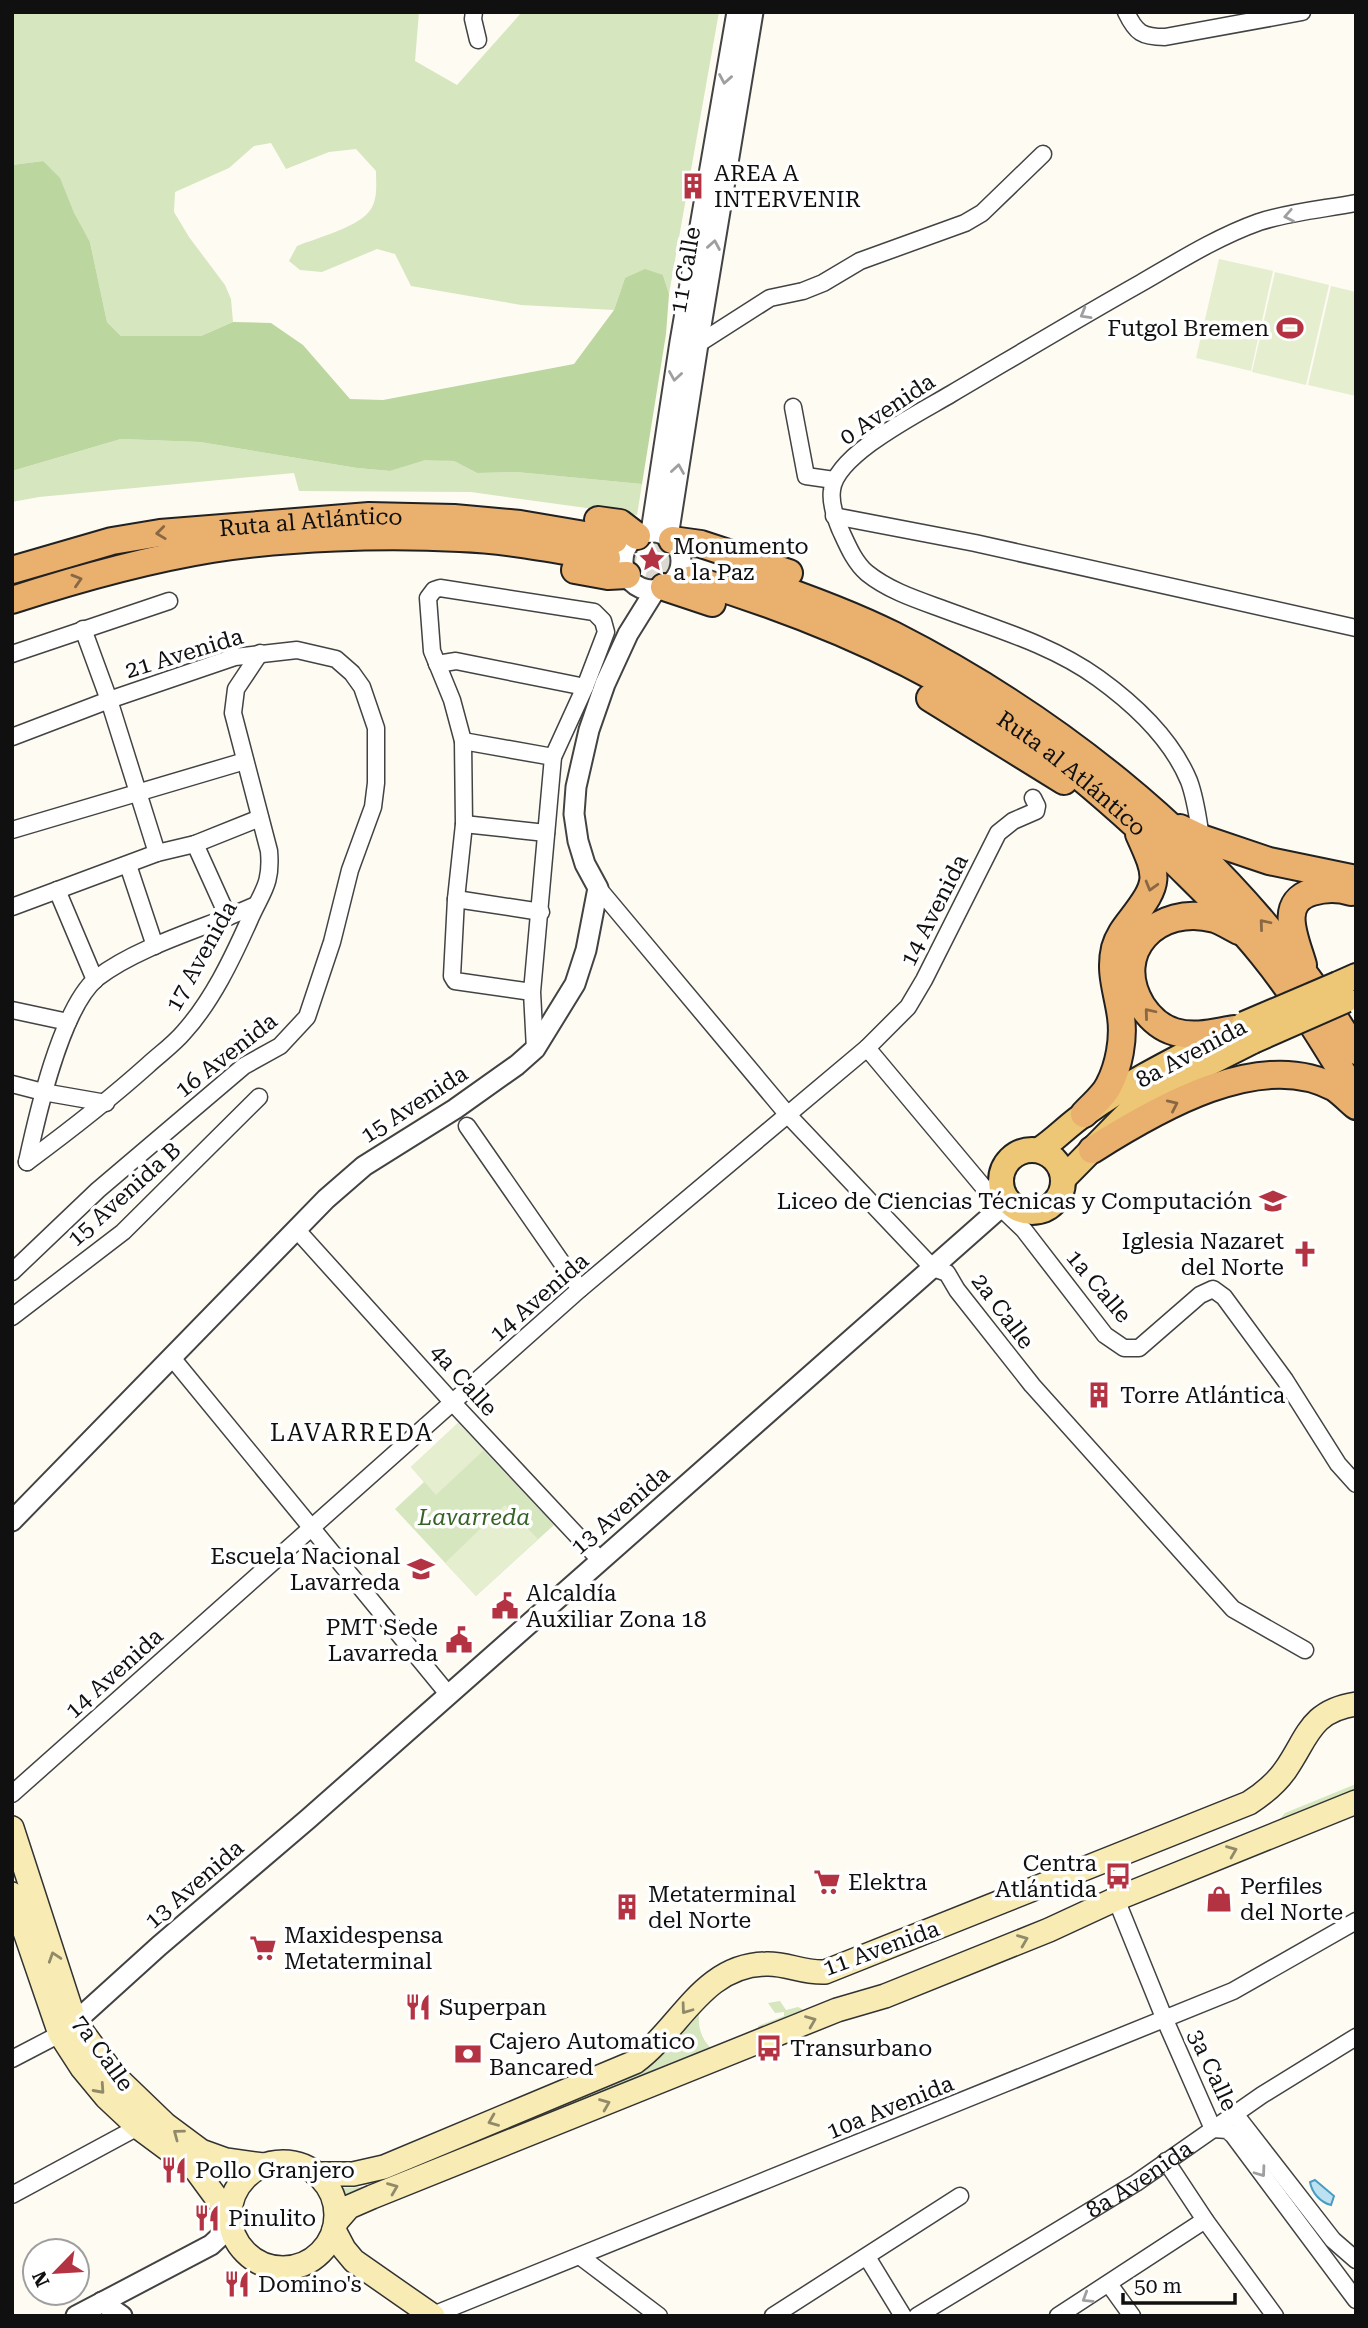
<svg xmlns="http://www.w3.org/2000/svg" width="1368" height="2328" viewBox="0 0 1368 2328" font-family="'Roboto Serif',serif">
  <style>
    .green { fill: #d6e6bf }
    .forest { fill: #bcd69f }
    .pitch { fill: #e6eed0 }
    .water { fill: #bce1f1; stroke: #499bc2; stroke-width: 2 }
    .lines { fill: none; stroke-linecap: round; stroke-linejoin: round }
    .trunk-tunnel { stroke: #dad8d1; stroke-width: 26; stroke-dasharray: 26 13; stroke-linecap: butt }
    .minor-casing { stroke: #434343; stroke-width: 19 }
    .tertiary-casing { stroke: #434343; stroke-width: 23 }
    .secondary-casing { stroke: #323232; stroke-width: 26 }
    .primary-casing { stroke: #212121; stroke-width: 28 }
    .trunk-casing { stroke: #212121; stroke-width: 30 }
    .minor { stroke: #fff; stroke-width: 16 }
    .tertiary { stroke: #fff; stroke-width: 19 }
    .secondary { stroke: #f8ecb4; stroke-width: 23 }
    .primary { stroke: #edc775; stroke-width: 24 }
    .trunk { stroke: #eab06e; stroke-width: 26 }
    .primary-bridge-casing { stroke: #212121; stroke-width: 28; stroke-linecap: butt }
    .primary-bridge { stroke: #edc775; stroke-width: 24 }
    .oneway { stroke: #9f9f9f }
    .oneway2 { stroke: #886844 }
    .oneway3 { stroke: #90896a }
    .labels { text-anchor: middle; stroke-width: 7; stroke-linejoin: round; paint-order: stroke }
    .poi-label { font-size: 23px; fill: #101010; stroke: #fff; text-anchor: start }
    .street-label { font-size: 23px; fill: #101010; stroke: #fff }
    .park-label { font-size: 23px; font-style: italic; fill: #366225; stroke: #fff }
    .neighbourhood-label { font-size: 24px; letter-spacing: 2px; fill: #101010; stroke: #fff }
  </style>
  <rect width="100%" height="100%" fill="#fefbf3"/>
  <!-- green -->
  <g class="green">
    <path d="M 12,12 L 419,12 L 415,61 L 457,85 L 522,12 L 719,12 L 669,294 L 663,275 L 625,278 L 614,310 L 521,305 L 411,286 L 395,254 L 377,249 L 322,272 L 300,270 L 289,261 L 297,246 C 316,238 360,227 371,209 C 378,198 376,182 376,171 L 356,149 L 329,152 L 286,169 L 271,143 L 254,146 L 229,168 L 175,192 L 174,212 L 189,237 L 225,285 L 231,299 L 233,322 L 201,336 L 121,336 L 107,322 L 90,242 L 43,161 L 12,165 Z"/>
    <polygon points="121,439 200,442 357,468 390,471 425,459 454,461 477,473 516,472 642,484 637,515 471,492 299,491 294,473 39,497 12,502 12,471"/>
    <polygon points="458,1423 554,1525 476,1596 395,1509 424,1482 411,1467"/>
    <polygon points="1356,1784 1356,1793 1273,1827 1285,1813"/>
    <polygon points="780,2001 786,2010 798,2007 810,2013 758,2030 758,2026 784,2016 784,2012 775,2013 768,2003"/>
    <path d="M 700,2005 C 697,2023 699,2038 713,2050 L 345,2202 L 339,2188 L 363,2187 L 433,2161 L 559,2104 L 639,2073 L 679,2035 Z"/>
  </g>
  <!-- forest -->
  <polygon class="forest" points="43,161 60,178 74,213 90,242 107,322 121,336 201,336 233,322 271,323 303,345 350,399 383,400 574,364 614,310 625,278 645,269 663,275 669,294 666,334 642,484 516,472 477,473 454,461 425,460 390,471 357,468 200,442 121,439 12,471 12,165"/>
  <!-- pitch -->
  <g class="pitch">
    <polygon points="1219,259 1273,271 1251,371 1196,358"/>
    <polygon points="1275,272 1329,285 1306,385 1252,372"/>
    <polygon points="1331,286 1356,292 1356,396 1308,385"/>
    <polygon points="458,1423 484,1450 436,1495 411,1467"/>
    <polygon points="505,1505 538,1539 476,1596 445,1563"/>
  </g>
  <!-- water -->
  <path class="water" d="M 1315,2180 L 1334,2196 L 1331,2205 C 1320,2202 1312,2193 1310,2182 Z"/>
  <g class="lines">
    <!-- trunk-tunnel -->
    <g class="trunk-tunnel">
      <polyline points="614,540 695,562"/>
      <polyline points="610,558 692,579"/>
    </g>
    <!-- minor casing -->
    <g class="minor-casing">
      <g id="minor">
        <polyline points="474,12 473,19 478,40"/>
        <path d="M 1126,12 C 1136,33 1142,37 1165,37 L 1302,12"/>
        <polyline points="690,343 698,344 770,298 803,291 823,283 860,261 965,223 982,213 1043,154"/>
        <polyline points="793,407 806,476 834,480"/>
        <polyline points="834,516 975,543 1356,628"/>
        <polyline points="83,629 109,700 157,853"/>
        <polyline points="12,654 169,601"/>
        <polyline points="437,664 456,661 585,687"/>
        <polyline points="12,737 109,700 235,657 297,650 336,659 352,673 362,687 376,728 376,783 373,807 350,870 332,942 307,1017 280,1046 244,1066 98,1190 12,1272"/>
        <polyline points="463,741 553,757"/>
        <polyline points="464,824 546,833"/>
        <polyline points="12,830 245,761"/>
        <path d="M 1201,838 C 1198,819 1196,800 1189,781 C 1172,740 1134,704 1098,678 C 1051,644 993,628 940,608 C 915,599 888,590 867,573 C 854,562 847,544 840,529 C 835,517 830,503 832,490 C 836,454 921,412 951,394 C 1014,357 1077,319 1141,283 C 1179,261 1217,237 1259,222 C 1290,212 1324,209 1356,203"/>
        <polyline points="195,844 228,917 256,905"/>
        <polyline points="128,865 155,946"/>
        <polyline points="598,888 788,1115 933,1268 947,1273 957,1290 1032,1385 1233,1609 1305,1650"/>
        <polyline points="57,890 95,980"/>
        <polyline points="456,899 541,912"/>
        <polyline points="12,907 157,853 195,844 260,818"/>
        <polyline points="532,992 455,981 452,976 456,899 464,824 463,741 452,700 432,651 428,598 434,590 440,588 594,612 603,621 606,632 585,687 553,757 532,992 535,1049"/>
        <polyline points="12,1010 68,1022"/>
        <polyline points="867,1048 1001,1208 1024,1230 1105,1335 1124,1348 1139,1348 1200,1295 1213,1289 1224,1297 1285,1380 1338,1464 1356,1484"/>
        <polyline points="12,1084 43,1092 106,1103"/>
        <polyline points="467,1126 580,1289"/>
        <path d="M 27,1162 C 69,1131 109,1100 148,1065 C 160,1054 174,1044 184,1032 C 212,1001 232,959 249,921 C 262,891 272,885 269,851 L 233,713 L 236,689 L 260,653"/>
        <path d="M 27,1162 C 37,1116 61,1008 97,978 C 132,951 187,933 228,917"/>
        <polyline points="296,1229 453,1403 600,1560"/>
        <polyline points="12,1317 123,1232 259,1097"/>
        <polyline points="173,1359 448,1694"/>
        <polyline points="12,1794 580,1289 867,1048 908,1007 924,980 998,833 1013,821 1036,811 1037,806 1033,798"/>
        <polyline points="1116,1899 1165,2020 1213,2129 1227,2130 1233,2135 1356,2300"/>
        <polyline points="12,2059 60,2034"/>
        <polyline points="1235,2114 1333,2240 1356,2260"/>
        <polyline points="1166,2161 1205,2220 1275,2316"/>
        <polyline points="12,2195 138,2127"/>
        <polyline points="581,2257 659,2316"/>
        <polyline points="867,2257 903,2316"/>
        <polyline points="1109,2284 1132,2316"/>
        <polyline points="433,2315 1233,1991 1356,1921"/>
        <polyline points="773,2316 960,2196"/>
        <path id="s1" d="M 917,2316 L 1136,2183 L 1262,2095 L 1356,2037"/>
        <polyline points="1058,2316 1205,2220"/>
      </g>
    </g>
    <!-- tertiary casing -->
    <g class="tertiary-casing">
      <g id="tertiary">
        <polyline points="651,532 680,342 737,12"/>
        <circle cx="652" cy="561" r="29"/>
        <polyline points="668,537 698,344 753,12"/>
        <polyline points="12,1521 326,1199 364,1166 455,1109 517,1065 535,1049 575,984 586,950 598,888 585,864 578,841 574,814 576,787 589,730 605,684 628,634 656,589"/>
        <polyline points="75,2022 159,1946 308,1819 1008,1201"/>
        <polyline points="102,2302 122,2316"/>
        <polyline points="76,2316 211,2245 224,2233 230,2223"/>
      </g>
    </g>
    <!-- secondary casing -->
    <g class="secondary-casing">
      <g id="secondary">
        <polyline points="12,1828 75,2022 114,2075 166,2125 201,2151 226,2160 263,2165"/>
        <polyline points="12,1894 60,2034 82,2068 106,2097 138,2127 196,2170 229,2215"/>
        <circle cx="283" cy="2215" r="53"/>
        <path d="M 316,2174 L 353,2174 L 384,2167 L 635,2062 C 680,2029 702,1965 766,1964 C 786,1963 802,1973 825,1972 L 1249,1803 C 1263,1794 1276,1784 1286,1769 C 1308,1737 1310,1711 1356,1704"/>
        <polyline points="336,2222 349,2207 372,2197 837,2010 885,1996 1049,1930 1116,1899 1356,1802"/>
        <polyline points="334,2230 344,2249 354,2261 433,2316"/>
      </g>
    </g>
    <!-- primary casing -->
    <g class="primary-casing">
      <g id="primary">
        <polyline points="1338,984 1356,976"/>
        <circle cx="1032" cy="1181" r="31"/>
        <path d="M 1039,1150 C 1056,1139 1069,1124 1086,1113 C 1130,1081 1180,1057 1228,1032"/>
        <polyline points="1063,1179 1134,1107 1162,1087 1253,1041"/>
      </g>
    </g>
    <!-- trunk casing -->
    <g class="trunk-casing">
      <g id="trunk">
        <polyline points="598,520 620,523 637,536"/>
        <polyline points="672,540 701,544 789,573"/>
        <path id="s2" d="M 12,570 L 112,541 L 160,533 L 369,516 L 454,518 L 520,524 L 614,540"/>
        <polyline points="575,570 608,576 627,575"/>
        <path id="s3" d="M 692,579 C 812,615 937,668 1039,744 C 1085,779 1129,818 1171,858 C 1202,889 1234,919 1262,954 C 1297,997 1327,1047 1356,1095"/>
        <path d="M 755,580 C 802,596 849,613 893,635 C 1054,717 1197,831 1306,976 C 1324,1000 1339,1026 1356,1051"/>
        <polyline points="664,587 712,603"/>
        <path d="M 12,600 C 77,579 144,560 212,549 C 288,537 383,534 460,538 C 510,540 559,550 607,558"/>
        <polyline points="930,698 1064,781"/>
        <polyline points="1180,828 1201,838 1269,861 1356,879"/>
        <path d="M 1303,965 C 1296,940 1277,903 1312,892 C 1325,888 1339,888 1351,892"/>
        <path d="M 1234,1029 C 1215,1032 1195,1038 1175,1032 C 1161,1028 1150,1018 1142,1006 C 1109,952 1158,903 1215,919 C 1223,922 1231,927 1239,931"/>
        <path d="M 1084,1114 C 1092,1105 1104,1096 1109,1085 C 1119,1066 1124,1039 1121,1017 C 1118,993 1109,973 1115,948 C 1118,937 1124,929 1131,920 C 1160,882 1159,878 1139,834"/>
        <path d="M 1092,1150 C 1155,1110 1261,1047 1335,1088 C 1342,1093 1349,1100 1356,1106"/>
      </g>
    </g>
    <!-- minor -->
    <use href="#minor" class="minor"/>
    <!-- tertiary -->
    <use href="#tertiary" class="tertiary"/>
    <!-- secondary -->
    <use href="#secondary" class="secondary"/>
    <!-- primary -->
    <use href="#primary" class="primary"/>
    <!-- trunk -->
    <use href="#trunk" class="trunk"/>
    <!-- primary-bridge casing -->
    <g class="primary-bridge-casing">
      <g id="primary-bridge">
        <polyline points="1244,1024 1338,984"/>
        <polyline points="1253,1041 1346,1000"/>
      </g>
    </g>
    <!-- primary-bridge -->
    <use href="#primary-bridge" class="primary-bridge"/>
  </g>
  <!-- one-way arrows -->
  <defs><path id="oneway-chevron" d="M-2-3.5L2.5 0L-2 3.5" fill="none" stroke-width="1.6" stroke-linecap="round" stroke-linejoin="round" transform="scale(1.75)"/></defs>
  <g class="oneway">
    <use href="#oneway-chevron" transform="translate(725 79) rotate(100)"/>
    <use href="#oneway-chevron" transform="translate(1289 216) rotate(169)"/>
    <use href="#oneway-chevron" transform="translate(714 245) rotate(-80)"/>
    <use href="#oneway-chevron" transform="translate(1085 314) rotate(150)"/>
    <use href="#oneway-chevron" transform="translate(675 376) rotate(99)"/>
    <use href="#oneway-chevron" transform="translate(678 469) rotate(-81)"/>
    <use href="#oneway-chevron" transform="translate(1261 2172) rotate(54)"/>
    <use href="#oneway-chevron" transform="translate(1087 2298) rotate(148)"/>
  </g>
  <g class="oneway2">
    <use href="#oneway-chevron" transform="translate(161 533) rotate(173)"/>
    <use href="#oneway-chevron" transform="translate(77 580) rotate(-17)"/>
    <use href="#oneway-chevron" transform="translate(1151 886) rotate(106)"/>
    <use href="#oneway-chevron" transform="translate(1264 924) rotate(-130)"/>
    <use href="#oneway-chevron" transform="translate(1149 1013) rotate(-130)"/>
    <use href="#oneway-chevron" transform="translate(1173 1105) rotate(-25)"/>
  </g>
  <g class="oneway3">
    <use href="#oneway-chevron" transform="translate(1232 1851) rotate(-22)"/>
    <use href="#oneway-chevron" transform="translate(1023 1940) rotate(-22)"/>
    <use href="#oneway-chevron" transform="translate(54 1957) rotate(-108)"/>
    <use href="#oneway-chevron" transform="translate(686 2009) rotate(126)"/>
    <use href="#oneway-chevron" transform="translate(811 2021) rotate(-22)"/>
    <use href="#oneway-chevron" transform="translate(100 2089) rotate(48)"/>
    <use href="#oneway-chevron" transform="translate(605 2104) rotate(-22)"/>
    <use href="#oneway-chevron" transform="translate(493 2121) rotate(158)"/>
    <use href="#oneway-chevron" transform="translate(178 2134) rotate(-143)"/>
    <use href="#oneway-chevron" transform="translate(393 2188) rotate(-22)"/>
  </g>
  <!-- icons -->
  <defs>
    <g id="building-bare" transform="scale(2.1)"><path d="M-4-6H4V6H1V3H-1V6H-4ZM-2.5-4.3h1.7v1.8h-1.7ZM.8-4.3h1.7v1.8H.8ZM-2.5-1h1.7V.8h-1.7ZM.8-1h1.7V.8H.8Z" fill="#b43342" stroke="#fff" stroke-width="2.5" paint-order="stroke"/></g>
    <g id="stadium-bare" transform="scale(2.1)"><path d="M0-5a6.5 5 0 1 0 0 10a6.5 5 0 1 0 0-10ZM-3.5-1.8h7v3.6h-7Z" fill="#b43342" stroke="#fff" stroke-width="2.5" paint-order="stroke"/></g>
    <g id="sight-bare" transform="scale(2.1)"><path d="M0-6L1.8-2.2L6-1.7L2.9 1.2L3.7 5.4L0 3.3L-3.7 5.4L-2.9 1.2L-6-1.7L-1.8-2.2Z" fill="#b43342" stroke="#fff" stroke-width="2.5" paint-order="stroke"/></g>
    <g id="school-bare" transform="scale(2.1)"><path d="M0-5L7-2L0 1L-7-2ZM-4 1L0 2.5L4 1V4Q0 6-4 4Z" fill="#b43342" stroke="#fff" stroke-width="2.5" paint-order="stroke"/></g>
    <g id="church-bare" transform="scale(2.1)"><path d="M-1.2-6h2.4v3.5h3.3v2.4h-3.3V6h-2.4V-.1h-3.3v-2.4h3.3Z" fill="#b43342" stroke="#fff" stroke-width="2.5" paint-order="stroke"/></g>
    <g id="civic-bare" transform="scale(2.1)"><path d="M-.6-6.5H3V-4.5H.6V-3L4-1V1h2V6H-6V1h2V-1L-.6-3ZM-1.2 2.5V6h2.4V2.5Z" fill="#b43342" stroke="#fff" stroke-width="2.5" paint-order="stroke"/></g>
    <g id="bus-bare" transform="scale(2.1)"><path d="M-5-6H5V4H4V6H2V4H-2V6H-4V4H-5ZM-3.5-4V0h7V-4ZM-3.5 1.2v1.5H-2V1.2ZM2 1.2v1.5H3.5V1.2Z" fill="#b43342" stroke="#fff" stroke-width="2.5" paint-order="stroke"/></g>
    <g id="supermarket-bare" transform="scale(2.1)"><path d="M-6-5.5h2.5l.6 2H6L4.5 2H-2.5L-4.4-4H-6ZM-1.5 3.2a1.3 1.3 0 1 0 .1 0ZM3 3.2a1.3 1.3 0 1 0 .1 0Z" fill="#b43342" stroke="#fff" stroke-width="2.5" paint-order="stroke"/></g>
    <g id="shop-bare" transform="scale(2.1)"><path d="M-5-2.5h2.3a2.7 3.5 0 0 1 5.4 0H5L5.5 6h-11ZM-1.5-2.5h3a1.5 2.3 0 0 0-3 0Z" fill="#b43342" stroke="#fff" stroke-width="2.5" paint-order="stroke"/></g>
    <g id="restaurant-bare" transform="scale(2.1)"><path d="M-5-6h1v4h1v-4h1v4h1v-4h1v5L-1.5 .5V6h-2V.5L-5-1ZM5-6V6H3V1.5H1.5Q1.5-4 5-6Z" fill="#b43342" stroke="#fff" stroke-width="2.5" paint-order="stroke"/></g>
    <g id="bank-bare" transform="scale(2.1)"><path d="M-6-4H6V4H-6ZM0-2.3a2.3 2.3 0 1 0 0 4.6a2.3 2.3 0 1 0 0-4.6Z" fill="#b43342" stroke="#fff" stroke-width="2.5" paint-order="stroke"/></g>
  </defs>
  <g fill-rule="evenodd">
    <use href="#building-bare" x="693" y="186"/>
    <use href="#stadium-bare" x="1290" y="328"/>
    <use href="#sight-bare" x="652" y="559"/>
    <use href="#school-bare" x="1273" y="1201"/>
    <use href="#church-bare" x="1305" y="1254"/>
    <use href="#building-bare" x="1099" y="1395"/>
    <use href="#school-bare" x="421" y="1569"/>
    <use href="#civic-bare" x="505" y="1606"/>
    <use href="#civic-bare" x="459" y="1640"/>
    <use href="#bus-bare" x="1118" y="1876"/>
    <use href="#supermarket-bare" x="827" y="1882"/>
    <use href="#shop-bare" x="1219" y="1899"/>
    <use href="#building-bare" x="627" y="1907"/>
    <use href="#supermarket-bare" x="263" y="1948"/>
    <use href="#restaurant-bare" x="418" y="2007"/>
    <use href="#bus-bare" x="769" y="2048"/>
    <use href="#bank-bare" x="468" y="2054"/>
    <use href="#restaurant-bare" x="174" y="2170"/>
    <use href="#restaurant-bare" x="207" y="2218"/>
    <use href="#restaurant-bare" x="237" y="2284"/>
  </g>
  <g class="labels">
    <!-- poi labels -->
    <g class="poi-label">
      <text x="714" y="181">AREA A<tspan x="714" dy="26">INTERVENIR</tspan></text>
      <text x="1269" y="336" text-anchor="end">Futgol Bremen</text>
      <text x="673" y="554">Monumento<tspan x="673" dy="26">a la Paz</tspan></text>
      <text x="1252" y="1209" text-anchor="end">Liceo de Ciencias Técnicas y Computación</text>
      <text x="1284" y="1249" text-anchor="end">Iglesia Nazaret<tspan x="1284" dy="26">del Norte</tspan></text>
      <text x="1120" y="1403">Torre Atlántica</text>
      <text x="400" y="1564" text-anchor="end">Escuela Nacional<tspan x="400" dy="26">Lavarreda</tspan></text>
      <text x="526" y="1601">Alcaldía<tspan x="526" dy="26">Auxiliar Zona 18</tspan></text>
      <text x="438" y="1635" text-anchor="end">PMT Sede<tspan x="438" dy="26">Lavarreda</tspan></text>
      <text x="1097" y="1871" text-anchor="end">Centra<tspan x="1097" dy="26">Atlántida</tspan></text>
      <text x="848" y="1890">Elektra</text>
      <text x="1240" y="1894">Perfiles<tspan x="1240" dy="26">del Norte</tspan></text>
      <text x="648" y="1902">Metaterminal<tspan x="648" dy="26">del Norte</tspan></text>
      <text x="284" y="1943">Maxidespensa<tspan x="284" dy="26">Metaterminal</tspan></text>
      <text x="439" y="2015">Superpan</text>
      <text x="489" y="2049">Cajero Automatico<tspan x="489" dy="26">Bancared</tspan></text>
      <text x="790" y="2056">Transurbano</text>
      <text x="195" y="2178">Pollo Granjero</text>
      <text x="228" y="2226">Pinulito</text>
      <text x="258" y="2292">Domino's</text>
    </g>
    <!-- street labels -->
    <g class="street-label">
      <text transform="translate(685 270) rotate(-80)" y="8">11 Calle</text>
      <text transform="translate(887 409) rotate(-34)" y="8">0 Avenida</text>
      <text dy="8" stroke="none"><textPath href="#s2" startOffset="304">Ruta al Atlántico</textPath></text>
      <text transform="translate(184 653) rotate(-17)" y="8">21 Avenida</text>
      <text dy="8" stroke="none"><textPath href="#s3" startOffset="430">Ruta al Atlántico</textPath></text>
      <text transform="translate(934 910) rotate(-63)" y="8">14 Avenida</text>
      <text transform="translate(201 956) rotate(-61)" y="8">17 Avenida</text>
      <text transform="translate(1191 1053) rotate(-28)" y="8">8a Avenida</text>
      <text transform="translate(226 1055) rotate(-38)" y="8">16 Avenida</text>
      <text transform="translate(414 1104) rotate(-33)" y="8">15 Avenida</text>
      <text transform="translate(124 1194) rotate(-42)" y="8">15 Avenida B</text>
      <text transform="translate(1099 1286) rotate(50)" y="8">1a Calle</text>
      <text transform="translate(539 1297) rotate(-41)" y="8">14 Avenida</text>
      <text transform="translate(1003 1311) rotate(53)" y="8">2a Calle</text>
      <text transform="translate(464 1380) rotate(48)" y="8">4a Calle</text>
      <text transform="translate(620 1510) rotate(-41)" y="8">13 Avenida</text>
      <text transform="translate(114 1673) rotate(-42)" y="8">14 Avenida</text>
      <text transform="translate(194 1884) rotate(-41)" y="8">13 Avenida</text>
      <text transform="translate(881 1948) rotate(-20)" y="8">11 Avenida</text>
      <text transform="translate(103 2053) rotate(54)" y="8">7a Calle</text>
      <text transform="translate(1213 2070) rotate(65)" y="8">3a Calle</text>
      <text transform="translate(890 2107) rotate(-22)" y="8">10a Avenida</text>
      <text dy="8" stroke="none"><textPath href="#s1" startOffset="261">8a Avenida</textPath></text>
    </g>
    <!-- park labels -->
    <g class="park-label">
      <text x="474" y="1525">Lavarreda</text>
    </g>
    <!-- neighbourhood labels -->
    <g class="neighbourhood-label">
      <text x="352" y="1441">LAVARREDA</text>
    </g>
  </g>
  <!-- border -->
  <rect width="1368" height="2328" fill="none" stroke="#101010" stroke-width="28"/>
  <!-- north arrow -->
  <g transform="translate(56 2272) rotate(245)"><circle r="33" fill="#ffffff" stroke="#9f9f9f" stroke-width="2"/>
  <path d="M0-5L12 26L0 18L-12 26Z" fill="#b43342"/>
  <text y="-10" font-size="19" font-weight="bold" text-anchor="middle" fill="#101010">N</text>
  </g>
  <!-- scale -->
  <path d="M1123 2293v10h112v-10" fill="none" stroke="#101010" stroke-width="3.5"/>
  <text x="1134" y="2293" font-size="21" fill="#101010" stroke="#ffffff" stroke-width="5" paint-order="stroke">50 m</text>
</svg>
